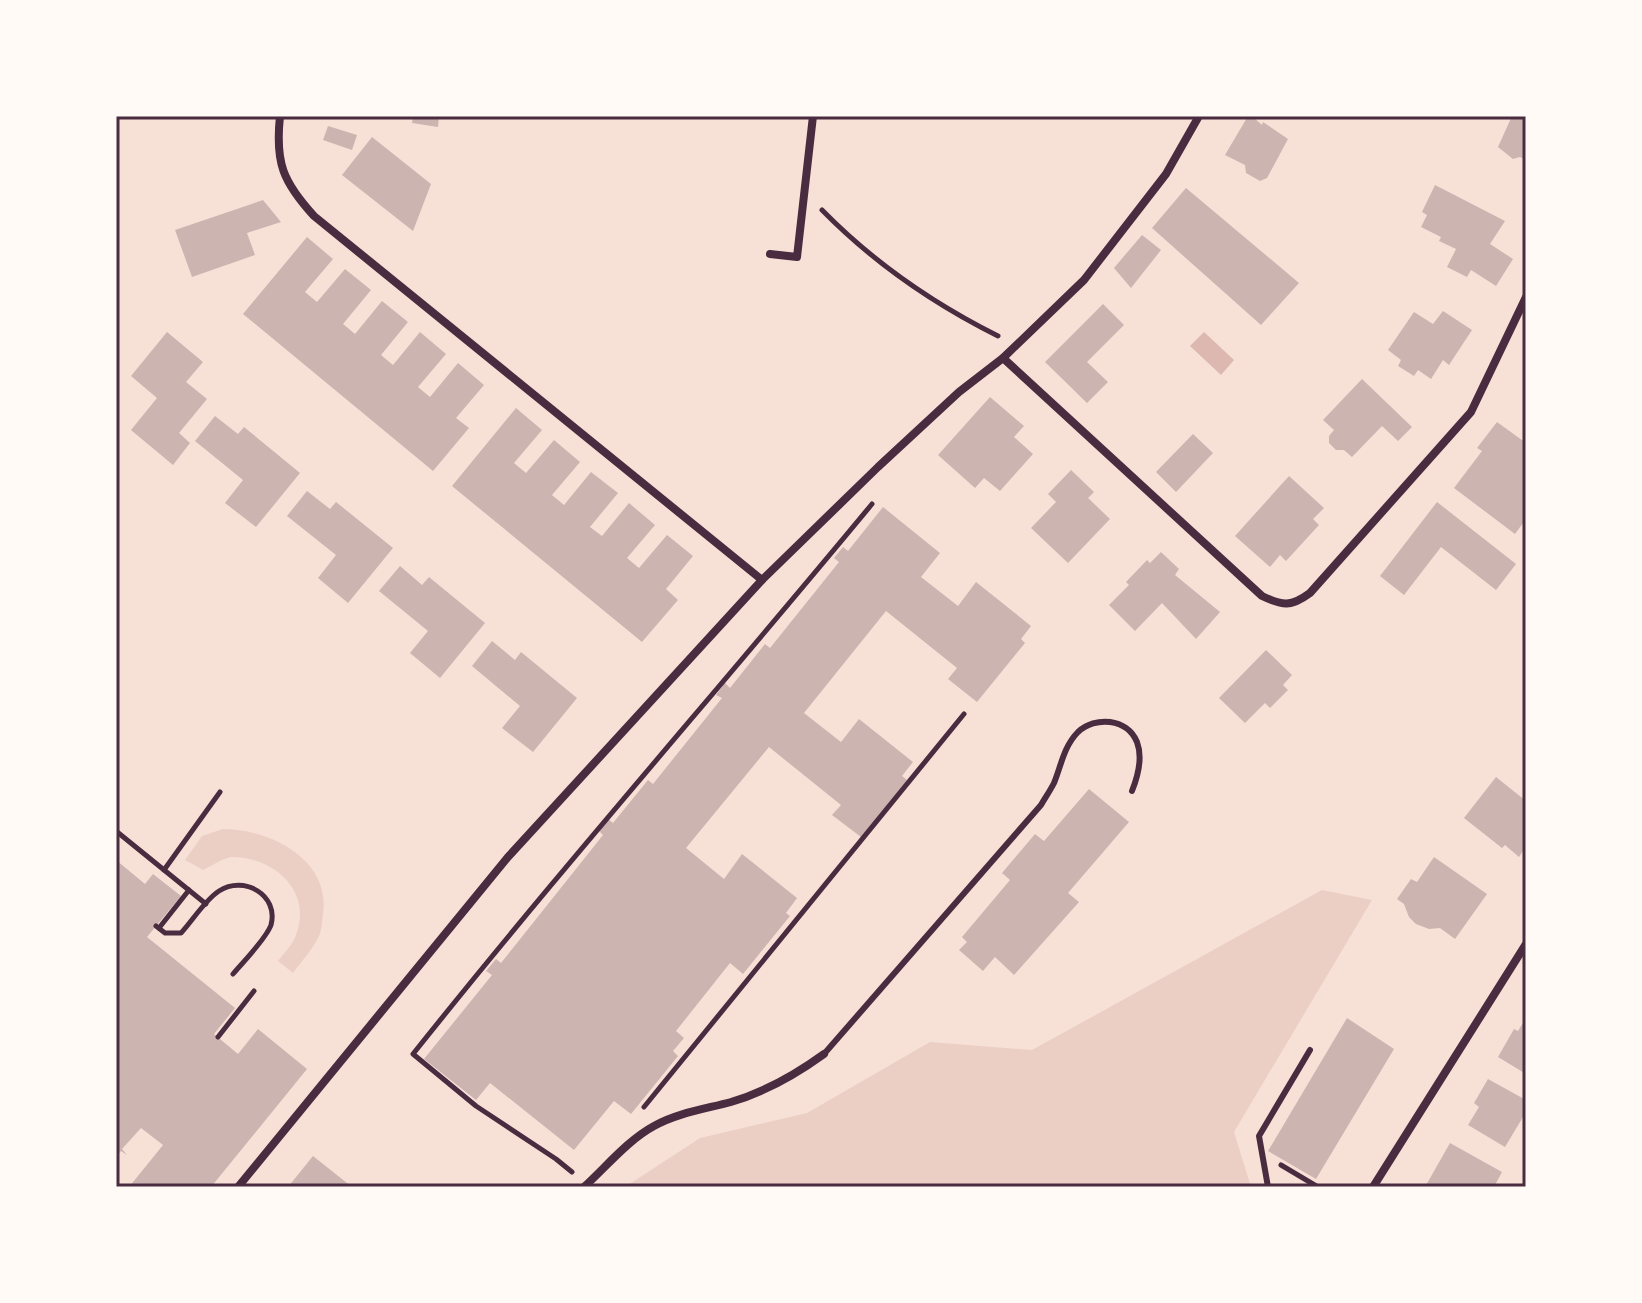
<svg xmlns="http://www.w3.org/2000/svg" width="1642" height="1303" viewBox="0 0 1642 1303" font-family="Georgia,serif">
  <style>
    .green { fill: #ebcfc5 }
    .water { fill: #dcb8b0 }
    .building { fill: #ccb4b1 }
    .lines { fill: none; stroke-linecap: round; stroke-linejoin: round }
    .path { stroke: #4a2c40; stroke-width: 5 }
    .service { stroke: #4a2c40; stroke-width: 6 }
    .minor { stroke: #4a2c40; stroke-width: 8 }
    .neatline { fill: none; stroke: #4a2c40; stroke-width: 3 }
  </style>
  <rect width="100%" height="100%" fill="#f7e1d7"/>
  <!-- green -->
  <g class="green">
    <path d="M 223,829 C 269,829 331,859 323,914 C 322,921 322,931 318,938 C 312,950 301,962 293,973 L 278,961 C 284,953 293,944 296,935 C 313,890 273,857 232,857 C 222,858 212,866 203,870 L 185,860 L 202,836 Z"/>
    <polygon points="1322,890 1372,900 1234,1132 1251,1187 625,1187 700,1138 807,1113 930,1042 1032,1050"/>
  </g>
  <!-- water -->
  <polygon class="water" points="1204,332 1234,360 1221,375 1190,346"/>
  <!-- building -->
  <g class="building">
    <polygon points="413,116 439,116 438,127 412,123"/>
    <polygon points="1248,116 1252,116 1262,125 1263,122 1288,139 1267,178 1260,181 1246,173 1245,165 1225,155"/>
    <polygon points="1512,116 1526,116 1526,160 1520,157 1513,159 1498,147"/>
    <polygon points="328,126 357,135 352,150 323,140"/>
    <polygon points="372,137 431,184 413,231 342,175"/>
    <polygon points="1435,185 1505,221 1490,244 1513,259 1496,286 1471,270 1467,277 1447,267 1456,249 1439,241 1441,237 1421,227 1427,215 1422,212"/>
    <polygon points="1186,188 1299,283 1261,325 1152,228"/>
    <polygon points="263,200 281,222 247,233 255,255 192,277 175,230"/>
    <polygon points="1142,235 1161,250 1131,288 1114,268"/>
    <polygon points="307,237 333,259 305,292 317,302 345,269 371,290 343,324 355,334 382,301 408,322 381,355 393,365 420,332 446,354 418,387 430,397 458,363 484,385 456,418 469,428 433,471 243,314"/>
    <polygon points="1103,304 1124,325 1087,362 1108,382 1087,403 1045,362"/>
    <polygon points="1443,311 1472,330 1449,365 1443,360 1431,379 1418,370 1414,376 1398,366 1401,360 1388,350 1414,312 1433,324"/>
    <polygon points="167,332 203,362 186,382 207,399 179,433 190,443 173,465 131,430 157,398 131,376"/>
    <polygon points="1362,379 1412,427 1398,441 1382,426 1352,457 1344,450 1336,450 1329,443 1329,436 1334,430 1323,420"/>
    <polygon points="990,397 1024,426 1014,437 1033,454 1000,491 984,478 975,488 938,455"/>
    <polygon points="516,408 542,430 514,463 526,473 554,440 580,462 552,495 564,505 591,472 618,493 590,527 602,536 629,503 655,525 627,558 639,568 667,535 693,556 666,589 678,600 642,642 452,486"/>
    <polygon points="215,416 238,434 244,427 300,473 256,527 225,503 243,480 195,441"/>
    <polygon points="1497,422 1526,443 1526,519 1515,534 1454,488 1482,451 1477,448"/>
    <polygon points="1193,434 1213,453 1176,492 1156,472"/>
    <polygon points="1071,470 1094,492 1088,498 1110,519 1068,563 1031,528 1056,502 1048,494"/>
    <polygon points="1289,476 1324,508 1313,519 1319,525 1286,561 1280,555 1270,567 1235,536"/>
    <polygon points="307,491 330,509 336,502 393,548 348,603 318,578 336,555 287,516"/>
    <polygon points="1437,502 1516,564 1496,590 1441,547 1404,595 1380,576"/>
    <polygon points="883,507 940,553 921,577 958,606 976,582 1031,626 1021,639 1025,643 977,702 948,679 957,668 886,611 804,713 841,742 859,719 913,762 902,776 907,780 861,837 832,815 841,805 769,747 686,848 724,879 742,854 797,898 786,913 790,916 743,974 730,963 676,1031 684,1038 673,1051 678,1056 631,1114 614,1101 574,1150 490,1083 476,1100 424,1059 492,975 486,971 496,959 501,963 603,835 599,831 608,819 613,823 648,780 653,784 722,698 716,695 725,683 730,688 765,644 770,648 839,562 834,558 843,547 848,551"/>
    <polygon points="1161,552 1179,569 1175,575 1220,612 1196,639 1162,603 1135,631 1109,605 1129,585 1126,582 1147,560 1150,563"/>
    <polygon points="400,566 422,585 429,577 485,623 440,678 410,653 428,631 379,591"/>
    <polygon points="492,641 515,660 521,652 577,698 533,752 502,728 520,706 472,666"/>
    <polygon points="1266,650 1292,675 1283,685 1288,690 1270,708 1265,703 1245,723 1219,698"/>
    <polygon points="1496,777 1526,801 1526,846 1519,857 1505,845 1502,848 1464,818"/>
    <polygon points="1089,789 1129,822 1068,893 1079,902 1014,975 995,957 983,971 959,950 967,942 962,937 1010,880 1002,873 1035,834 1044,841"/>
    <polygon points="1434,857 1487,894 1455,939 1440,928 1429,929 1416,924 1409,917 1404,904 1397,899 1411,879 1417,882"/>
    <polygon points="116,860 145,884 153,874 181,896 147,937 235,1008 214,1034 238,1054 258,1029 307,1069 211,1187 129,1187 163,1145 141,1128 122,1149 127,1155 121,1151 116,1157"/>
    <polygon points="1347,1018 1394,1049 1316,1179 1268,1151"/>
    <polygon points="1526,1018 1526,1074 1498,1057 1514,1029 1518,1031"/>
    <polygon points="1488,1079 1526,1100 1526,1112 1505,1147 1468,1125 1479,1107 1474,1103"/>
    <polygon points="1450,1143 1502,1172 1494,1187 1425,1187"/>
    <polygon points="313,1156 352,1187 288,1187"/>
  </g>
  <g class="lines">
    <!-- path -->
    <g class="path">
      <path d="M 822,210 C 872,261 934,304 998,336"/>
      <polyline points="116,831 206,904"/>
      <polyline points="164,870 220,792"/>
      <path d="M 156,926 L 165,933 L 181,933 C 193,920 205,900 219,891 C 244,875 279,895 271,925 C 266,939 243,962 233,974"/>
      <polyline points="159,928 189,890"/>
      <polyline points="218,1037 254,991"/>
      <polyline points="644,1107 964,714"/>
      <polyline points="1281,1165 1318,1187"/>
      <path d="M 572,1172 L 556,1159 L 476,1106 L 413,1054 C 562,867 720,688 872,504"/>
    </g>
    <!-- service -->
    <g class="service">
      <path d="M 824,1054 L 1041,805 C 1045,798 1050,791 1054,783 C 1061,766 1064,746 1078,732 C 1095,716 1127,718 1137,742 C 1143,758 1138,776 1132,791"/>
      <polyline points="1268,1187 1259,1136 1310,1050"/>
    </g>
    <!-- minor -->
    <g class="minor">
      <path d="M 280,116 C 275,163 283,182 314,216 L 762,580"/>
      <polyline points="770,254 797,257 813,116"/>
      <path d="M 1003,358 L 1262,596 C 1283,606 1291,607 1310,593 L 1471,412 L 1526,297"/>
      <polyline points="238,1187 508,857 762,580 878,467 959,392 1003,358 1084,280 1166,174 1199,116"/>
      <path d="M 584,1187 C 606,1167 628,1140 654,1126 C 677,1113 705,1109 731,1102 C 765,1092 795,1075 824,1054"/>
      <polyline points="1373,1187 1526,944"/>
    </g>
  </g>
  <!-- border -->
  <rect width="1642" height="1303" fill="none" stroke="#fffaf5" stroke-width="236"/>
  <rect x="118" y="118" width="1406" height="1067" class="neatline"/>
</svg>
